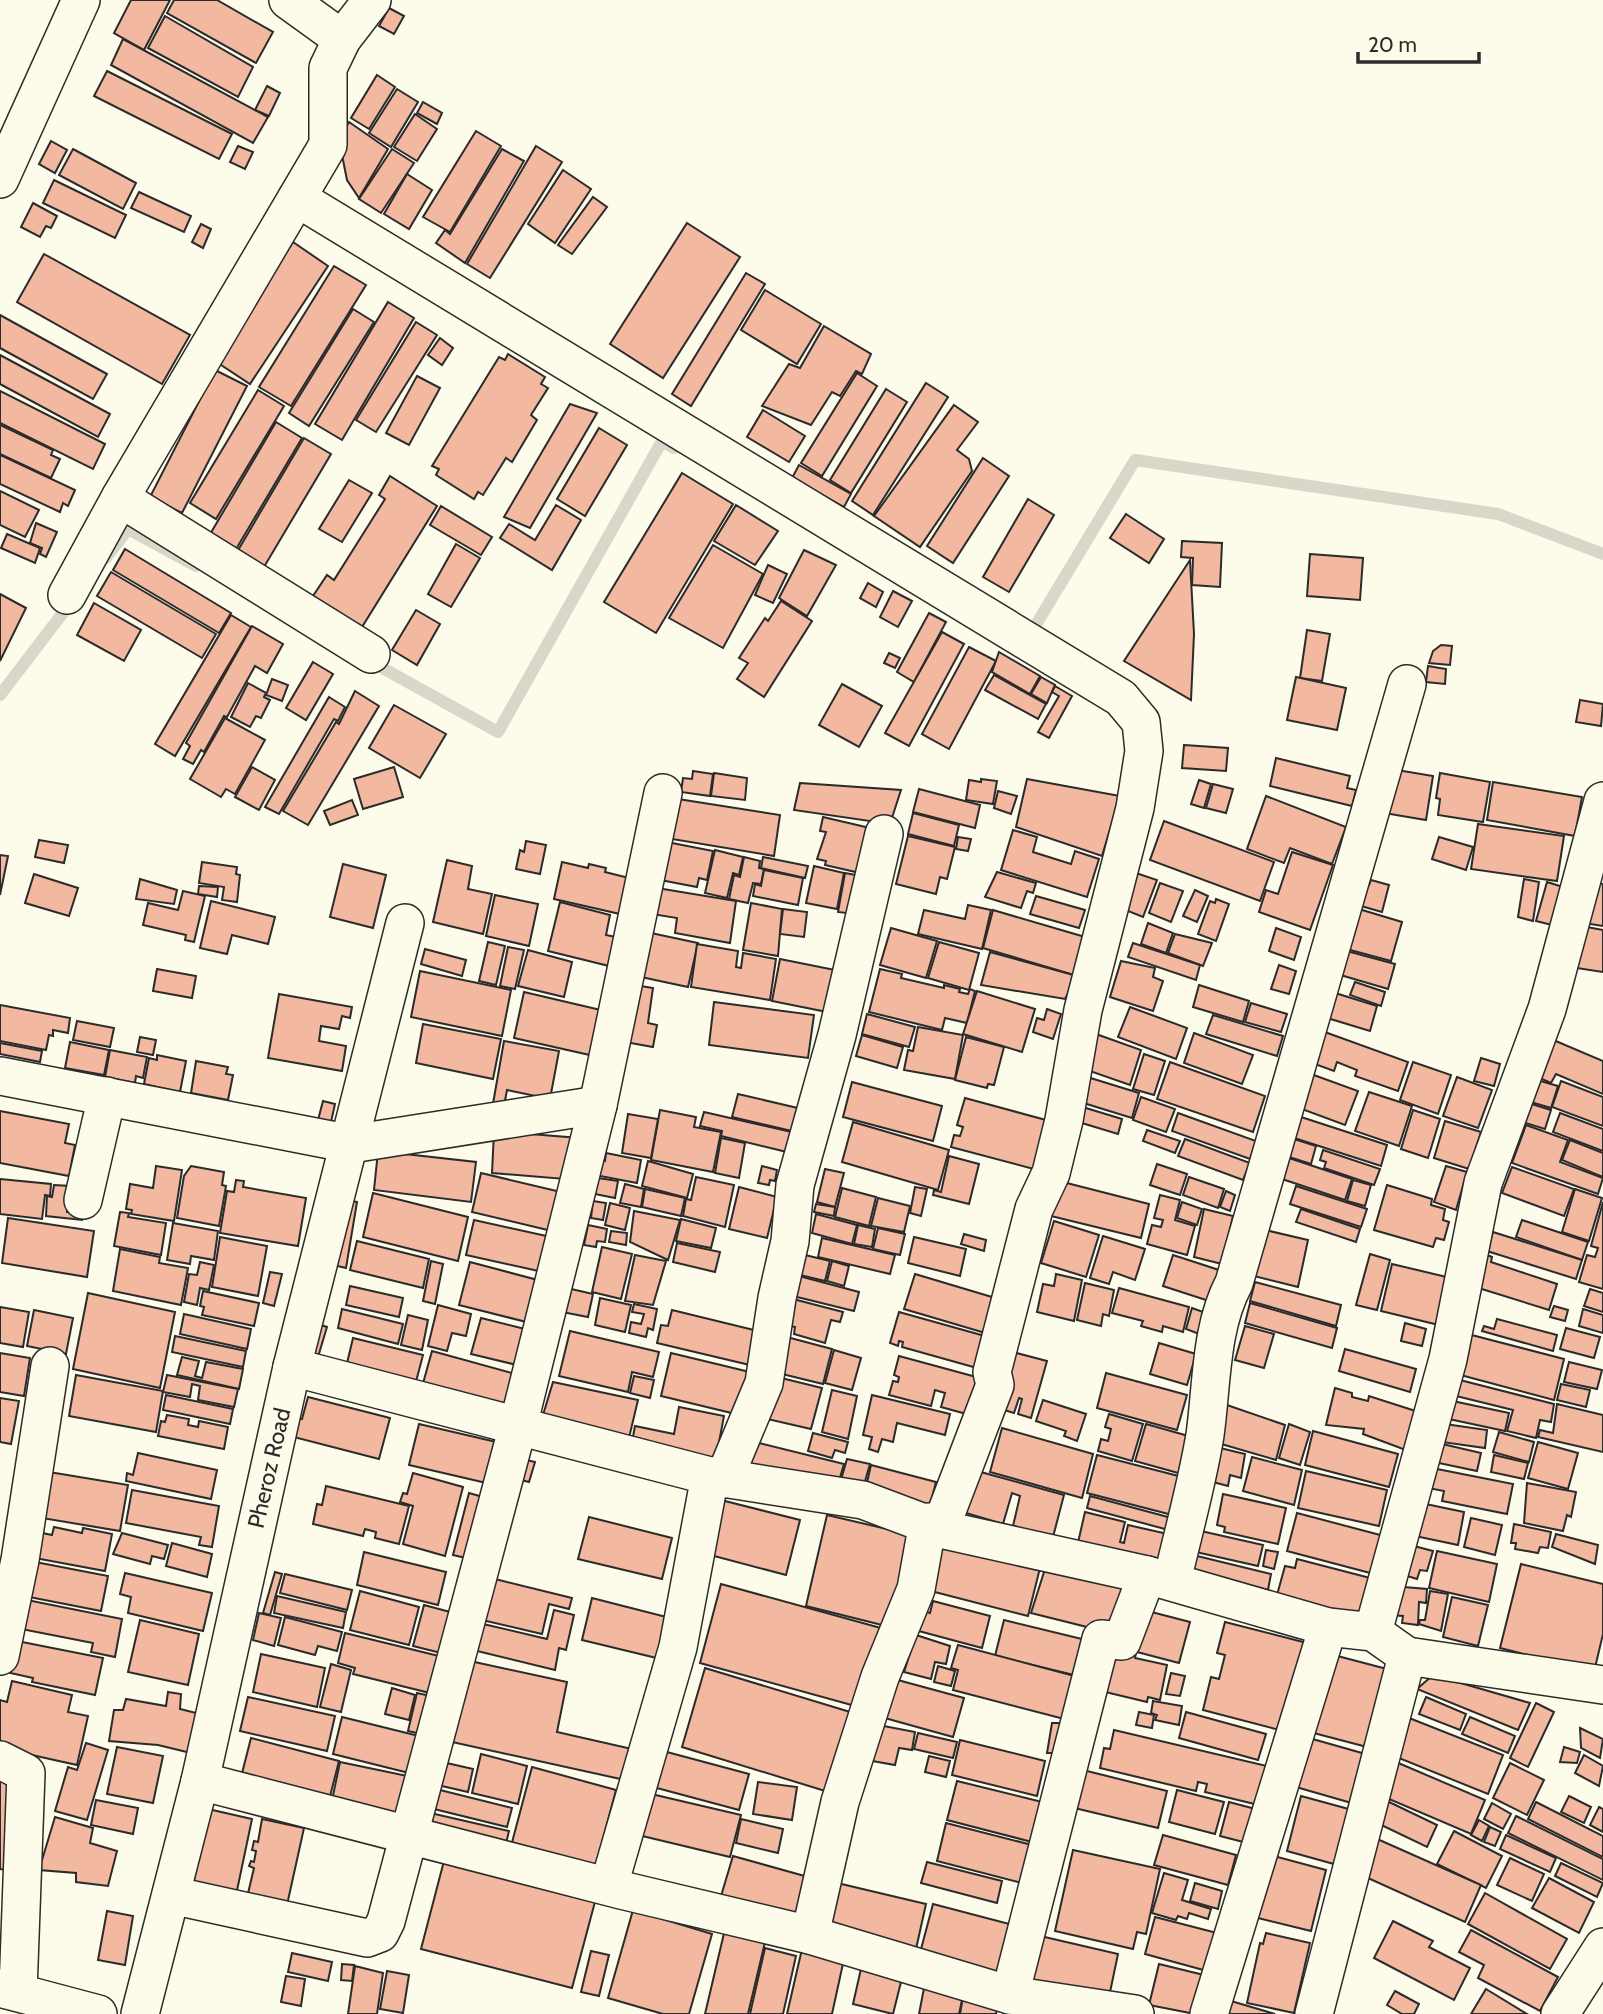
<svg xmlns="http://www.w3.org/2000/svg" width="1603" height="2014" viewBox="0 0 1603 2014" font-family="Cabin,sans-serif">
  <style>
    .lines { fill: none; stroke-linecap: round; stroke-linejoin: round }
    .stream { stroke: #d8d7c9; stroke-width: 12 }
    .building { fill: #f2b8a0; stroke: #2b2b2b; stroke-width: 2 }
    .minor-casing { stroke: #2b2b2b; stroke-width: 40 }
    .minor { stroke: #fdfbea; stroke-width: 37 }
    .labels { text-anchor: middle; stroke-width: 5; stroke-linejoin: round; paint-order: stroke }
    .street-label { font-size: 23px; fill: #2b2b2b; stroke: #fdfbea }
  </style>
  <rect width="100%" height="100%" fill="#fdfbea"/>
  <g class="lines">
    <!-- stream -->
    <g class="stream">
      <polyline points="105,559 128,529 196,566"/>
      <polyline points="1028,638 1135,460 1498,514 1603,554"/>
      <polyline points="368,660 498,732 662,441 674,448"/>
      <polyline points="0,695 72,601"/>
    </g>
  </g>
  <!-- building -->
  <g class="building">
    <polygon points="131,0 170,0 144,50 114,33"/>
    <polygon points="174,0 217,0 273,32 256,63 167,13"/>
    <polygon points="389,8 404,16 394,34 379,26"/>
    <polygon points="165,16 253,67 238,97 148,48"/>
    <polygon points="123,39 268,117 253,143 111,65"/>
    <polygon points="107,71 232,134 219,159 94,96"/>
    <polygon points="377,75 395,87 369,129 351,118"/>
    <polygon points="267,86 280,93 269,116 255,110"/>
    <polygon points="397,89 418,102 391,147 369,133"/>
    <polygon points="423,102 442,113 437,124 417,113"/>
    <polygon points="415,114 437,129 417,161 394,147"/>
    <polygon points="349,122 388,149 359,198 347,180 339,140"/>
    <polygon points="476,131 501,146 450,232 423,217"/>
    <polygon points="51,141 67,150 55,173 39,164"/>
    <polygon points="238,146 253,152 245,169 230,162"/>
    <polygon points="536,146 562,162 490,278 467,264"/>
    <polygon points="73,149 136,183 123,209 59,175"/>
    <polygon points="392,149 414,163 381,213 359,199"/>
    <polygon points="502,149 524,161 465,263 436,243 445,230 450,234"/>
    <polygon points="563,170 591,189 555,243 528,224"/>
    <polygon points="407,174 432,190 409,229 384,214"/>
    <polygon points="54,180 126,215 115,238 43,203"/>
    <polygon points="139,192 191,216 184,232 131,208"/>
    <polygon points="593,197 607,207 572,254 558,245"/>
    <polygon points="33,203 57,216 51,228 46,226 40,237 21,227"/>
    <polygon points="687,223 740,257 663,378 610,344"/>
    <polygon points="201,224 211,229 203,248 192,242"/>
    <polygon points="293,242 328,266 250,384 215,361"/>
    <polygon points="44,254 190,335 162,384 17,302"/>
    <polygon points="334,266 366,285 291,406 259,387"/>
    <polygon points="746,273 765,284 691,406 672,394"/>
    <polygon points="765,290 821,324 797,364 741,330"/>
    <polygon points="388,302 414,318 342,440 315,424"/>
    <polygon points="353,309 374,322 309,426 289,413"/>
    <polygon points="0,315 107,374 93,399 0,348"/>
    <polygon points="416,322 437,335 376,432 356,420"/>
    <polygon points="824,326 871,354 862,374 856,371 840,396 832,392 811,425 762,406 789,364 800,368"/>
    <polygon points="440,338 453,348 442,365 428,355"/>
    <polygon points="508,354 545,377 541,384 548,388 531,415 537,420 512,462 506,458 483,495 478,492 474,499 436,475 439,469 432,466 499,357 505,360"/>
    <polygon points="0,355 110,414 98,437 0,384"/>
    <polygon points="215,370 247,386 182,513 150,497"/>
    <polygon points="857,373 877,386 822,476 801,463"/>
    <polygon points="417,376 440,388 409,445 386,433"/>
    <polygon points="926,383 948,397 873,515 852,501"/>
    <polygon points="886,389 907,402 851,493 830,480"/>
    <polygon points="258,390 284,406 216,519 190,503"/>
    <polygon points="0,391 105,444 93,469 0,423"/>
    <polygon points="570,404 597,413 530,528 504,517"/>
    <polygon points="954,405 978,422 957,450 969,459 972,471 920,547 874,516"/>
    <polygon points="763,410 805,436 789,462 747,437"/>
    <polygon points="276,422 302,438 235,551 209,536"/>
    <polygon points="0,425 53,450 51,455 60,459 51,478 0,454"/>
    <polygon points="599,428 627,445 585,516 557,499"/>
    <polygon points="304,438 331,454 264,567 237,552"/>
    <polygon points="0,455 75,490 68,506 63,503 60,512 0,484"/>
    <polygon points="983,458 1009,476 953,563 927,546"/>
    <polygon points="799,465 851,494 844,507 792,478"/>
    <polygon points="682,473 733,504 656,633 604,602"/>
    <polygon points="390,476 437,506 362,627 313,596 327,575 334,580 385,499 379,495"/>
    <polygon points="349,480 372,493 342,542 319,529"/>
    <polygon points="0,491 39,510 25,537 0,525"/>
    <polygon points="1028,499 1054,515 1009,592 983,577"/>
    <polygon points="556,505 581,520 552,570 500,538 509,524 535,540"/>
    <polygon points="736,505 778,531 755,565 714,541"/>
    <polygon points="441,506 492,537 481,555 430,525"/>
    <polygon points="1126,514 1164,539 1149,563 1110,538"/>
    <polygon points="36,523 57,532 46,557 40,554 42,548 30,543"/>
    <polygon points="7,534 40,548 35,563 1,548"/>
    <polygon points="1182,541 1222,543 1220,587 1192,585 1193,558 1181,557"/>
    <polygon points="456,544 480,558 451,607 428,594"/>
    <polygon points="713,545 763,574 723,648 669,618"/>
    <polygon points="125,549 231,613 219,633 113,570"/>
    <polygon points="804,550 836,565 807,616 779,598"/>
    <polygon points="1310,554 1363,558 1360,600 1307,596"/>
    <polygon points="1190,560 1194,634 1191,700 1124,661"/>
    <polygon points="768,565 787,574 773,603 755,595"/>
    <polygon points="111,572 216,634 202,658 97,596"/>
    <polygon points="868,583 883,592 876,607 860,598"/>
    <polygon points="893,591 912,601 898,627 880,617"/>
    <polygon points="0,594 26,608 0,661"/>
    <polygon points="781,601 812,621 764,697 737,679 748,663 739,658 765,618 768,621"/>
    <polygon points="94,603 141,630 124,661 77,635"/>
    <polygon points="416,610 440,624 417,665 392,650"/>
    <polygon points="929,613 946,622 914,682 897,672"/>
    <polygon points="231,615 251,627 175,756 155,744"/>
    <polygon points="252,626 283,644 267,673 255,666 227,717 224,716 204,752 201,750 193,764 183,759 190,746 186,743"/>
    <polygon points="1307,630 1330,634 1322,681 1300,678"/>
    <polygon points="942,632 964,644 909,746 885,733"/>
    <polygon points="1441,645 1452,646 1450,665 1429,663 1433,651"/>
    <polygon points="969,647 996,661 949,749 922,734"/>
    <polygon points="999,652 1040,676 1030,694 992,672"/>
    <polygon points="889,653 900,658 895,668 884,663"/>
    <polygon points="313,662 333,674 306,720 286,708"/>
    <polygon points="1428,666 1446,669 1445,684 1426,682"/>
    <polygon points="994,675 1046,704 1038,719 985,690"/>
    <polygon points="1041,677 1055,685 1047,703 1031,694"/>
    <polygon points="1296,677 1346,688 1337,730 1287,720"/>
    <polygon points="272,679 288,685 282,701 266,695"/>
    <polygon points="248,683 266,693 264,697 270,700 261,718 256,716 250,727 231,717"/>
    <polygon points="842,684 882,706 859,747 819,725"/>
    <polygon points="1055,686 1072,696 1049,738 1038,732 1059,696 1052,692"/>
    <polygon points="355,691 379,706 308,825 283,811 336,722 339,724"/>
    <polygon points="329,697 345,707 338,721 334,719 279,814 265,807"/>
    <polygon points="1580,700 1603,704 1601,726 1576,722"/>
    <polygon points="394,705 446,734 420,778 369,748"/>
    <polygon points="225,718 265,740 235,794 226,789 221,797 190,779"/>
    <polygon points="1184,745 1228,748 1226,771 1182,768"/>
    <polygon points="1276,758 1350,776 1347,788 1356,790 1352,806 1270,786"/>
    <polygon points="252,767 275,780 259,810 235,797"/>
    <polygon points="394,767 403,797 363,809 354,779"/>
    <polygon points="1391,769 1433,776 1426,820 1384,813"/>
    <polygon points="693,771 713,774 710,796 681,792 683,778 692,779"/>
    <polygon points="714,773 747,778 745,800 711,796"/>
    <polygon points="1440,773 1490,782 1483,822 1438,815 1440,799 1436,798"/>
    <polygon points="981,779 997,781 993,804 966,800 969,780 981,782"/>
    <polygon points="1027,779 1120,796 1102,856 1016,827"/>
    <polygon points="1199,780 1211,784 1204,808 1191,804"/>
    <polygon points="1493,782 1582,797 1575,836 1487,820"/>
    <polygon points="800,783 901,790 890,824 794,810"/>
    <polygon points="1213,784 1233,789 1226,813 1206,808"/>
    <polygon points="919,789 980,805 975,828 913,812"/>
    <polygon points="998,791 1017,796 1011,814 994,808"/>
    <polygon points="1266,796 1346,827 1332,864 1290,848 1284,863 1247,849"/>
    <polygon points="678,799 780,815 774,856 672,839"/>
    <polygon points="352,800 358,815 330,825 324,811"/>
    <polygon points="913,813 959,825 954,846 908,834"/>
    <polygon points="823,817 870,828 860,873 825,865 826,861 817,859 826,832 820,831"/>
    <polygon points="1164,821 1274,862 1260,901 1150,860"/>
    <polygon points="1478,824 1564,836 1557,881 1471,869"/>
    <polygon points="1013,830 1037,837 1033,852 1071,864 1075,851 1099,859 1087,897 1001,870"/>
    <polygon points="908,836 955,847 947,879 940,877 936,894 896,884"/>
    <polygon points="958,837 971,839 968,851 956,849"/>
    <polygon points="1439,837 1473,847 1466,870 1432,859"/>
    <polygon points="39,840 68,845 64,863 35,857"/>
    <polygon points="526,841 546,845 540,874 516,869 520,850 524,852"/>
    <polygon points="667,842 713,851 707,880 699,878 697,887 660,880"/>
    <polygon points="715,850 743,857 739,875 733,873 727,898 705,893"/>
    <polygon points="1292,852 1333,865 1310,930 1259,912 1266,890 1278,894"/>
    <polygon points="0,855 8,856 0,895"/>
    <polygon points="744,857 760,861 759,868 764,869 761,884 753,883 748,903 729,899 734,875 740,877"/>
    <polygon points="763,857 808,866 805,878 761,868"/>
    <polygon points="447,860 472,866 468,889 492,894 483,934 433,922"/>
    <polygon points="202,862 237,867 236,874 240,875 237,902 222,900 224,887 199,883"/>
    <polygon points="562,862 588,868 589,864 606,868 605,872 629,878 620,914 554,899"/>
    <polygon points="343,864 386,875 373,928 330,917"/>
    <polygon points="814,866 844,873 837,909 806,903"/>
    <polygon points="764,870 803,878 798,905 753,896 755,884 761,886"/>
    <polygon points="997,872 1036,883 1033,893 1027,891 1021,908 985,897"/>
    <polygon points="845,873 861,876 854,914 838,912"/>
    <polygon points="1136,873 1157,880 1143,917 1123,909"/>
    <polygon points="34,874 78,888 69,916 25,903"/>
    <polygon points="140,879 177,890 174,904 136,899"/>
    <polygon points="1524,879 1539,882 1533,921 1518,917"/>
    <polygon points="1371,880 1389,885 1382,912 1354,904 1360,882 1369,885"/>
    <polygon points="1547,882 1566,888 1556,926 1536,921"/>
    <polygon points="1590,882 1603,884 1603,926 1584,923"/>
    <polygon points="1160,883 1183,891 1171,922 1149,913"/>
    <polygon points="199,886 218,887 217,897 198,894"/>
    <polygon points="657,888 736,901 730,943 675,933 677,918 652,914"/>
    <polygon points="1195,890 1208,896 1197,922 1183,916"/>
    <polygon points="183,891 205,896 194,942 185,940 186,935 143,925 148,903 178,910"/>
    <polygon points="495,895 538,904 529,946 486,936"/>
    <polygon points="1036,896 1085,910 1079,928 1030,914"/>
    <polygon points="1216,899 1229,904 1216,941 1198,934 1210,901 1215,903"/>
    <polygon points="211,901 275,917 268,944 232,935 227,954 200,948"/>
    <polygon points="560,902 610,915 606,935 616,937 609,966 548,951"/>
    <polygon points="751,903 782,909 778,956 743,950"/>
    <polygon points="968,905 991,910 982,949 918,934 924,910 965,919"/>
    <polygon points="1349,906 1402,922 1391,961 1339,947"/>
    <polygon points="783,909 807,912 804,937 780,934"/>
    <polygon points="993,910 1085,937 1074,975 983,948"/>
    <polygon points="1148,923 1173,933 1166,953 1141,944"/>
    <polygon points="1576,925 1603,930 1603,972 1570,967"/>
    <polygon points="891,928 937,941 926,978 880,965"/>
    <polygon points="1276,928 1301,937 1294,960 1269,951"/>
    <polygon points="651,933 698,943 688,987 641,977"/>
    <polygon points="1175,934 1212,943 1203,966 1168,953"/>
    <polygon points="488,942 505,946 496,985 479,981"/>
    <polygon points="939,942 979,953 969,990 928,978"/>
    <polygon points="1133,943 1200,965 1196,980 1128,957"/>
    <polygon points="697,944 738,951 736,967 741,968 743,953 776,959 770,1000 691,987"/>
    <polygon points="508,947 524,950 515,989 500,986"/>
    <polygon points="425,949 466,960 462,976 421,964"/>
    <polygon points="528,950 572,962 564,997 518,986"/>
    <polygon points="1343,950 1395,964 1388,989 1337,974"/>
    <polygon points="990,952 1077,976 1065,999 981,985"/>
    <polygon points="780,959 835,970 827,1012 772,1001"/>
    <polygon points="1121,961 1155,968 1153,977 1163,981 1153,1011 1110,997"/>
    <polygon points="1279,965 1296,971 1289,994 1271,989"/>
    <polygon points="157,969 196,976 192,998 153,991"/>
    <polygon points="880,969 902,974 901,978 944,988 944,985 960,989 959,992 968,994 970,989 975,991 967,1023 945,1018 942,1030 869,1012"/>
    <polygon points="420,971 511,990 502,1036 411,1017"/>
    <polygon points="1355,982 1385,992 1381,1006 1350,995"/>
    <polygon points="635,985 653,988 648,1023 657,1025 653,1047 625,1042"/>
    <polygon points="1199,985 1249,1001 1243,1022 1193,1007"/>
    <polygon points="977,991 1035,1009 1022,1052 963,1034"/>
    <polygon points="524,992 622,1015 612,1060 514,1038"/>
    <polygon points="1332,992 1377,1006 1370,1031 1324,1017"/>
    <polygon points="279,994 352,1007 350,1018 342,1016 339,1029 321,1026 319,1041 346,1046 342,1071 268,1058"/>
    <polygon points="714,1002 814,1015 808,1058 709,1045"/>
    <polygon points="1251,1003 1287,1014 1281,1032 1245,1022"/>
    <polygon points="0,1005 70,1018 68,1033 53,1030 53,1036 49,1035 46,1050 0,1041"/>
    <polygon points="1130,1007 1187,1028 1176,1059 1118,1037"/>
    <polygon points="1047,1009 1061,1014 1053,1039 1033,1032 1037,1018 1044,1020"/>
    <polygon points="867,1014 915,1027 909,1047 862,1034"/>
    <polygon points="1213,1015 1283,1036 1277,1056 1206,1034"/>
    <polygon points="77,1021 114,1028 110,1047 73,1040"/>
    <polygon points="423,1024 501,1039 493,1079 416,1063"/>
    <polygon points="918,1027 963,1035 955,1079 904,1070 908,1050 913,1051"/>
    <polygon points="1322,1031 1408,1062 1398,1091 1355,1076 1357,1070 1337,1062 1334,1071 1312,1063"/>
    <polygon points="1194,1033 1253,1055 1242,1084 1184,1063"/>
    <polygon points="1096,1034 1141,1050 1130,1085 1084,1069"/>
    <polygon points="862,1035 903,1047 897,1068 856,1056"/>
    <polygon points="140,1037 156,1040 153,1055 137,1052"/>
    <polygon points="966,1037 1004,1047 994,1085 988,1084 987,1088 955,1080"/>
    <polygon points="1551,1039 1603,1061 1603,1094 1556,1074 1551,1083 1535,1076"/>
    <polygon points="504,1041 559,1051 550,1099 507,1090 502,1117 491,1115"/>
    <polygon points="70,1042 109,1050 104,1075 65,1068"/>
    <polygon points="0,1043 42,1051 40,1062 0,1054"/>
    <polygon points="110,1050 147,1057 143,1078 136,1076 135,1083 105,1077"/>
    <polygon points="1144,1054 1165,1061 1154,1095 1133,1089"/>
    <polygon points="157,1055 186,1061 180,1092 144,1084 149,1058 157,1060"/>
    <polygon points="1481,1058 1500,1064 1494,1086 1474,1081"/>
    <polygon points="196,1061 228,1067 226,1074 233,1075 228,1100 191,1093"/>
    <polygon points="1170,1062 1265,1096 1253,1132 1157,1099"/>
    <polygon points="1413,1062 1451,1075 1438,1114 1400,1100"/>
    <polygon points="1311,1074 1358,1091 1345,1125 1299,1108"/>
    <polygon points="1084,1076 1139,1093 1132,1118 1077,1101"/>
    <polygon points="1457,1077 1492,1090 1478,1128 1443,1116"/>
    <polygon points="1530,1078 1558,1086 1551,1108 1524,1100"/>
    <polygon points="1561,1081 1603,1097 1603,1126 1552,1107"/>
    <polygon points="852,1082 942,1106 933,1141 843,1117"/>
    <polygon points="1369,1092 1412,1106 1399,1146 1355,1131"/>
    <polygon points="738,1094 802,1109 796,1132 732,1117"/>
    <polygon points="1141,1097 1175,1109 1166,1132 1133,1120"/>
    <polygon points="965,1098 1057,1123 1045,1172 951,1147 954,1135 960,1136 963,1127 957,1125"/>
    <polygon points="323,1101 335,1104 331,1122 318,1120"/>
    <polygon points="1525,1102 1551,1110 1545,1129 1519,1121"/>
    <polygon points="1076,1105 1122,1119 1118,1134 1072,1120"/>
    <polygon points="660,1110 696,1117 694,1127 721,1132 713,1172 651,1160"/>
    <polygon points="1413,1110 1440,1119 1428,1158 1401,1149"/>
    <polygon points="0,1111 69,1124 65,1143 75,1145 69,1176 0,1163"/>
    <polygon points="704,1112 796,1133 791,1153 721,1136 722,1131 700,1126"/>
    <polygon points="1178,1113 1256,1141 1250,1159 1172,1131"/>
    <polygon points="1560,1113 1603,1129 1603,1151 1553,1132"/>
    <polygon points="628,1114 658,1119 651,1158 622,1153"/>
    <polygon points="1298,1116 1387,1145 1381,1166 1291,1137"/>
    <polygon points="1445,1121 1481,1132 1469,1169 1434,1158"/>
    <polygon points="853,1122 949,1150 938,1190 842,1162"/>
    <polygon points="1526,1125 1568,1140 1560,1162 1603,1178 1598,1194 1512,1163"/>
    <polygon points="1147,1130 1180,1141 1175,1153 1143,1141"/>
    <polygon points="494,1131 592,1139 589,1181 492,1173"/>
    <polygon points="721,1138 745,1143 739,1178 715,1173"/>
    <polygon points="1291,1138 1316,1146 1311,1164 1286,1156"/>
    <polygon points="1185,1139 1250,1163 1243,1180 1178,1156"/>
    <polygon points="1570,1140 1603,1153 1603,1177 1562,1160"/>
    <polygon points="1323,1150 1380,1169 1374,1185 1324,1168 1326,1162 1320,1160"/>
    <polygon points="378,1151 476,1162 471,1202 374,1190"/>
    <polygon points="606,1153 641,1160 637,1183 600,1176 596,1159 605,1161"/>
    <polygon points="949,1156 979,1164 969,1204 933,1195 934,1190 941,1192"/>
    <polygon points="1286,1157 1352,1179 1345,1200 1279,1178"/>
    <polygon points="648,1161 693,1174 687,1198 642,1186"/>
    <polygon points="1157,1164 1187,1174 1180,1195 1150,1185"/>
    <polygon points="156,1166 182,1170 174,1221 131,1214 132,1210 126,1209 130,1184 153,1188"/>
    <polygon points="191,1166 224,1172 222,1185 226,1186 219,1226 177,1218 184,1176"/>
    <polygon points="762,1166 777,1170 775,1181 770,1180 769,1185 758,1183"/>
    <polygon points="1446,1166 1467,1172 1456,1210 1434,1202"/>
    <polygon points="1512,1167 1574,1189 1564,1216 1502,1193"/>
    <polygon points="825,1169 844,1173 835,1207 817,1202"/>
    <polygon points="481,1173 561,1192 552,1231 472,1212"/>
    <polygon points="696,1177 734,1185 725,1227 683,1216 686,1199 691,1200"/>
    <polygon points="1189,1177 1224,1189 1218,1208 1183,1195"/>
    <polygon points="598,1178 618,1181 615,1198 595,1194"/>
    <polygon points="0,1179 51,1184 50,1196 45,1195 42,1219 0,1214"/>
    <polygon points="236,1180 244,1181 243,1187 306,1198 298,1246 220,1233 227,1191 234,1192"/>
    <polygon points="1353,1180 1371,1185 1365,1206 1347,1201"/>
    <polygon points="1059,1181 1149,1204 1141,1238 1051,1216"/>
    <polygon points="625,1184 644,1189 641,1207 620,1203"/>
    <polygon points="54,1185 70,1186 67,1212 82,1214 82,1220 46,1216 47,1196 52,1197"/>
    <polygon points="1387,1185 1432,1199 1431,1205 1445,1209 1443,1220 1449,1222 1444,1240 1436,1238 1433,1247 1374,1230"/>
    <polygon points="1296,1186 1367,1209 1361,1227 1290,1204"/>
    <polygon points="739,1187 777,1197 767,1238 729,1229"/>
    <polygon points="915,1187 927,1189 921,1216 910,1213"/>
    <polygon points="842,1188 876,1197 869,1226 835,1217"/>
    <polygon points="645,1189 685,1198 681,1216 642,1207"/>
    <polygon points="1575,1189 1602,1198 1589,1241 1562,1232"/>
    <polygon points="1226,1191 1235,1195 1230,1211 1220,1207"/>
    <polygon points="373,1193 468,1217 458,1261 363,1237"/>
    <polygon points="1160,1195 1180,1200 1175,1220 1195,1226 1187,1255 1147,1244 1152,1225 1161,1227 1163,1220 1154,1218"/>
    <polygon points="340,1198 357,1202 346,1268 325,1263"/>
    <polygon points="878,1198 910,1206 904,1232 871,1226"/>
    <polygon points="593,1201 606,1203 603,1220 591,1218"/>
    <polygon points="1182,1202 1202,1209 1197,1225 1177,1218"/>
    <polygon points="1603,1202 1603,1289 1579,1282 1587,1255 1595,1257 1598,1248 1591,1246"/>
    <polygon points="610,1203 630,1208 625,1230 605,1225"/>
    <polygon points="816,1204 835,1207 834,1216 814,1212"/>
    <polygon points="1204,1209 1233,1216 1222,1264 1194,1257"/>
    <polygon points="1301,1209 1360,1229 1356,1242 1296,1222"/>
    <polygon points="634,1211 680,1220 668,1260 630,1242"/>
    <polygon points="120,1212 129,1213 128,1217 166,1223 161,1255 114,1246"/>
    <polygon points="816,1214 857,1225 852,1244 812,1233"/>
    <polygon points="8,1218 94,1231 87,1277 2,1263"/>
    <polygon points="681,1219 716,1228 711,1248 676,1241"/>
    <polygon points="474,1220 551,1237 543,1272 466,1255"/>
    <polygon points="1522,1220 1588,1242 1582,1260 1516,1237"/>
    <polygon points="1054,1221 1099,1235 1086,1277 1041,1263"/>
    <polygon points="173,1223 218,1231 214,1260 191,1256 190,1264 167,1260"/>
    <polygon points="588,1225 607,1229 605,1242 597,1241 596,1247 584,1245"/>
    <polygon points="858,1225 875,1229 872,1247 854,1244"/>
    <polygon points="878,1228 905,1234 900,1255 873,1249"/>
    <polygon points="1261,1229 1308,1240 1298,1287 1250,1275"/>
    <polygon points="611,1231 627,1233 626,1245 609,1242"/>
    <polygon points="1493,1232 1582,1260 1576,1279 1487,1251"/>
    <polygon points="964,1234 986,1240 984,1251 961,1244"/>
    <polygon points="1103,1236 1145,1249 1135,1280 1113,1272 1109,1284 1090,1278"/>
    <polygon points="220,1237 267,1246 258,1296 212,1287"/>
    <polygon points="914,1237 966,1249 960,1276 908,1263"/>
    <polygon points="822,1238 895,1255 890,1274 818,1257"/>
    <polygon points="357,1241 429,1259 423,1288 350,1270"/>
    <polygon points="677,1243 720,1252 715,1272 673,1262"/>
    <polygon points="602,1247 632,1254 621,1299 592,1292"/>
    <polygon points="120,1249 160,1257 159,1263 188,1268 181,1305 113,1291"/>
    <polygon points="1479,1252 1492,1257 1491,1262 1557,1284 1549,1310 1469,1285"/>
    <polygon points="1370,1254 1390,1260 1377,1310 1356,1305"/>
    <polygon points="635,1255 666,1261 653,1305 625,1301"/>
    <polygon points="805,1255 830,1261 825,1281 800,1275"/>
    <polygon points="1173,1255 1219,1270 1209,1301 1163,1286"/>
    <polygon points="431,1261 443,1264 435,1304 423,1301"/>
    <polygon points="832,1261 849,1266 844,1286 827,1281"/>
    <polygon points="200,1262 214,1265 209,1290 200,1288 197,1305 184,1302 189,1274 197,1275"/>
    <polygon points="470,1262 564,1287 554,1329 459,1305"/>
    <polygon points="1392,1264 1455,1279 1443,1326 1381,1311"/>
    <polygon points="270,1272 282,1274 274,1306 263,1303"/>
    <polygon points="915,1274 1002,1300 992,1335 904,1309"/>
    <polygon points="1056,1274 1082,1280 1074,1321 1037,1312 1043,1284 1054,1286"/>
    <polygon points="799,1276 859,1292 854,1311 793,1296"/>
    <polygon points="1255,1282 1341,1305 1336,1326 1250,1301"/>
    <polygon points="1085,1283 1114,1290 1109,1316 1103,1314 1101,1326 1077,1320"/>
    <polygon points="350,1286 403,1298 399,1317 346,1305"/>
    <polygon points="567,1288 593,1294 588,1317 562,1312"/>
    <polygon points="1119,1288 1189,1307 1183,1332 1163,1326 1162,1332 1141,1326 1143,1321 1112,1313"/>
    <polygon points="1590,1289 1603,1293 1603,1312 1584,1306"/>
    <polygon points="203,1291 259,1303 254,1326 202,1315 204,1307 200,1306"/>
    <polygon points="88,1293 175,1312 160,1388 73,1369"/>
    <polygon points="600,1298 631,1305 625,1332 595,1325"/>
    <polygon points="793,1299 843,1312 840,1322 831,1320 825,1343 794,1334 795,1327 786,1325"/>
    <polygon points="1250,1303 1337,1328 1332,1348 1245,1323"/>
    <polygon points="634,1304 657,1309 653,1330 648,1328 646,1337 629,1333 631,1322 641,1324 644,1314 632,1312"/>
    <polygon points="438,1305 471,1314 466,1336 452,1333 447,1351 428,1346"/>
    <polygon points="1554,1306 1568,1310 1565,1321 1550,1317"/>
    <polygon points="0,1307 29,1312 23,1347 0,1343"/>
    <polygon points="1192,1308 1206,1313 1199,1334 1186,1329"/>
    <polygon points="342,1309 403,1324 398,1344 338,1328"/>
    <polygon points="1583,1309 1603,1315 1603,1333 1579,1326"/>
    <polygon points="34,1310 73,1318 66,1354 27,1346"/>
    <polygon points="672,1310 762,1332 754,1366 657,1343 661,1325 668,1326"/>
    <polygon points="899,1312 992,1338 984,1370 902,1347 903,1342 899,1341 898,1346 890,1343"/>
    <polygon points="184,1314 251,1329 247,1349 180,1334"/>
    <polygon points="408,1315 428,1320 422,1350 401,1345"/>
    <polygon points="481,1318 529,1330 521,1366 471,1354"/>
    <polygon points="1497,1319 1557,1335 1553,1351 1482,1331 1484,1326 1494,1329"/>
    <polygon points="312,1322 327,1327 318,1357 303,1353"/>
    <polygon points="1405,1323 1426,1329 1422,1346 1401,1341"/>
    <polygon points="1245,1326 1274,1334 1264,1368 1235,1360"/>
    <polygon points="1566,1328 1600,1337 1594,1358 1560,1349"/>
    <polygon points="570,1331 659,1352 653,1377 632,1372 628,1392 559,1376"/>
    <polygon points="1464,1333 1564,1359 1554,1400 1453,1373"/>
    <polygon points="175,1336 246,1351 243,1367 172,1352"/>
    <polygon points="783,1336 832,1349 823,1384 774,1372"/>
    <polygon points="353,1338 423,1355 413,1393 344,1376"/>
    <polygon points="1159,1343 1196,1354 1187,1385 1150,1374"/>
    <polygon points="1345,1349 1416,1369 1410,1392 1339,1371"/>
    <polygon points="834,1350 861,1358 852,1390 825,1383"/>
    <polygon points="432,1351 530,1378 520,1414 422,1387"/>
    <polygon points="1009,1351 1047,1361 1031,1418 1018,1414 1022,1399 1019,1398 1014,1413 994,1407"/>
    <polygon points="0,1353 30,1358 24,1396 0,1392"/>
    <polygon points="671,1353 754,1373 744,1416 661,1396"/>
    <polygon points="899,1356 991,1381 981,1418 941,1407 945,1393 935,1390 931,1406 889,1395 893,1381 898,1382 899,1377 894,1375"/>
    <polygon points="182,1357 199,1361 195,1376 202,1378 206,1362 243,1369 239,1389 177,1375"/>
    <polygon points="1569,1362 1602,1370 1597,1389 1564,1382"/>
    <polygon points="1106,1373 1187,1395 1177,1430 1097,1408"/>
    <polygon points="76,1375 163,1391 156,1432 69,1416"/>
    <polygon points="167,1375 238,1389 234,1407 198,1400 200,1386 192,1384 190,1397 163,1392"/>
    <polygon points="634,1376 654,1380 650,1398 630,1393"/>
    <polygon points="773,1376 822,1388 811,1429 763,1418"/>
    <polygon points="1452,1378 1554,1404 1551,1422 1540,1420 1536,1438 1507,1431 1513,1410 1448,1394"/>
    <polygon points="553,1382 638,1400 628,1442 543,1415"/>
    <polygon points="1561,1384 1590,1390 1586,1407 1557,1400"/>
    <polygon points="1335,1388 1352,1393 1352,1397 1368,1401 1369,1396 1428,1415 1419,1455 1363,1434 1364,1429 1326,1425"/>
    <polygon points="832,1390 857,1396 848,1439 822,1432"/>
    <polygon points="166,1395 233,1409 230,1424 163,1410"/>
    <polygon points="872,1395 950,1414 945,1435 897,1423 893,1442 882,1439 878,1452 869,1449 872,1437 863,1435"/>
    <polygon points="308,1397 390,1418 379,1459 282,1434 294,1417 302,1419"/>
    <polygon points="0,1398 19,1401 11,1444 0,1442"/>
    <polygon points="1043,1400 1086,1414 1077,1441 1064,1436 1066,1431 1036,1421"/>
    <polygon points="1448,1400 1509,1413 1505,1431 1444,1418"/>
    <polygon points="1224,1404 1285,1425 1276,1460 1211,1441"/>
    <polygon points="1557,1404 1603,1415 1603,1452 1538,1437 1540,1430 1553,1433"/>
    <polygon points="679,1407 724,1416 716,1458 632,1442 635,1426 674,1434"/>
    <polygon points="1109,1414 1143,1424 1132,1461 1098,1451 1101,1439 1108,1441 1111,1429 1105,1427"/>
    <polygon points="167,1415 189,1419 188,1425 198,1427 199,1421 228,1427 224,1449 158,1436 161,1421 165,1422"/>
    <polygon points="419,1424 505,1444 495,1485 409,1465"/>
    <polygon points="1146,1424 1199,1439 1189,1476 1135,1461"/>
    <polygon points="1289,1424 1310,1432 1300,1465 1279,1458"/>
    <polygon points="1445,1424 1487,1430 1485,1448 1442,1442"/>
    <polygon points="1002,1428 1093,1454 1082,1498 990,1472"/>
    <polygon points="1313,1431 1398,1454 1389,1487 1305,1465"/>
    <polygon points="1499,1432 1534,1442 1529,1462 1493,1452"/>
    <polygon points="813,1433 848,1442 845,1453 835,1450 832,1458 808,1451"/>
    <polygon points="755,1442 844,1464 836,1491 748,1469"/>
    <polygon points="1538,1442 1578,1453 1568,1489 1528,1478"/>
    <polygon points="1438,1443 1481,1453 1477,1471 1434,1462"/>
    <polygon points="1216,1447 1245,1454 1241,1478 1230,1475 1228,1486 1209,1481"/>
    <polygon points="138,1453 217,1470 211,1499 126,1481 127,1473 133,1475"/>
    <polygon points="1097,1455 1194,1480 1184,1518 1087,1493"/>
    <polygon points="1494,1455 1528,1463 1524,1479 1491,1472"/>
    <polygon points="1252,1457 1302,1470 1294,1505 1243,1491"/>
    <polygon points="518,1458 535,1462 529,1482 513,1478"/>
    <polygon points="847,1459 870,1464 861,1495 838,1490"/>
    <polygon points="871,1465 936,1482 928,1513 864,1496"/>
    <polygon points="1432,1468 1513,1484 1507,1514 1442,1501 1444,1491 1428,1488"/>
    <polygon points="43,1471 128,1485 120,1531 36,1517"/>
    <polygon points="977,1471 1064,1495 1053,1537 1013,1526 1020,1496 1012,1493 1003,1524 966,1513"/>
    <polygon points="1306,1471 1387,1490 1379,1526 1298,1508"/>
    <polygon points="413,1473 463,1487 445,1556 403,1544 413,1506 400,1502 403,1493 407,1494"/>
    <polygon points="1527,1483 1576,1492 1571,1517 1567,1515 1563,1531 1524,1523"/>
    <polygon points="326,1486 409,1506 399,1544 375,1538 376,1532 365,1529 363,1536 313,1524 317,1504 322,1505"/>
    <polygon points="132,1490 219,1506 212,1547 199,1545 201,1537 126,1523"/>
    <polygon points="469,1493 490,1499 474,1560 453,1555"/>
    <polygon points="1223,1494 1286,1508 1278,1544 1224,1532 1225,1527 1217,1525"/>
    <polygon points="1090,1496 1179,1520 1176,1532 1087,1508"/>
    <polygon points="713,1498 800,1520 786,1575 699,1552"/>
    <polygon points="1421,1503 1464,1512 1458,1545 1415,1536"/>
    <polygon points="1085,1512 1125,1522 1120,1542 1124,1543 1128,1525 1181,1537 1173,1569 1077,1547"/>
    <polygon points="1297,1513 1384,1536 1374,1574 1287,1551"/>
    <polygon points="827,1515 921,1537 894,1628 806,1606"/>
    <polygon points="589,1517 672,1538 662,1579 578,1559"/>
    <polygon points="1471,1518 1502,1525 1495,1555 1464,1547"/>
    <polygon points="1514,1524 1551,1532 1548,1548 1540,1547 1538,1553 1515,1549 1516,1543 1511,1543"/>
    <polygon points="54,1527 82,1533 83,1528 112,1534 105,1571 24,1556 28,1530 52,1535"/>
    <polygon points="1192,1529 1263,1545 1258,1566 1187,1550"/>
    <polygon points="122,1533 168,1545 164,1559 152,1556 150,1564 113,1554"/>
    <polygon points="1556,1534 1598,1545 1595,1564 1552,1547"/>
    <polygon points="172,1543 212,1554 207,1577 166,1566"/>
    <polygon points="939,1543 1040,1568 1028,1616 927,1590"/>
    <polygon points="1414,1546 1433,1551 1427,1571 1420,1570 1417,1579 1404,1575"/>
    <polygon points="1266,1550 1278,1552 1274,1569 1263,1566"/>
    <polygon points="1437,1551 1497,1564 1489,1602 1429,1588"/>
    <polygon points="364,1552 446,1572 438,1605 357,1585"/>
    <polygon points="1189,1554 1271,1574 1268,1590 1186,1570"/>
    <polygon points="1297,1559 1374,1579 1364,1619 1277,1595 1285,1566 1295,1568"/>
    <polygon points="25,1560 108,1576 101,1611 19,1595"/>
    <polygon points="1521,1564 1603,1584 1603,1634 1594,1672 1500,1648"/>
    <polygon points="1045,1569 1130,1590 1119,1635 1031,1613"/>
    <polygon points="275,1572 282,1574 270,1615 263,1613"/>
    <polygon points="125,1573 212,1593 203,1631 128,1613 131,1597 120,1594"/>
    <polygon points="285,1574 352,1590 347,1610 280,1593"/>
    <polygon points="491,1578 572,1598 569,1609 549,1604 542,1634 482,1620"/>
    <polygon points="721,1584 888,1630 866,1709 700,1663"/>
    <polygon points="1392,1586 1427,1589 1426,1603 1419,1602 1418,1625 1402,1623 1403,1616 1389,1615"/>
    <polygon points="360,1591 419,1607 409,1645 350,1630"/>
    <polygon points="1430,1591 1448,1594 1441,1631 1419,1624 1420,1620 1425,1620"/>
    <polygon points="277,1596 346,1612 343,1628 274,1613"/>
    <polygon points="1452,1597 1488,1605 1478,1646 1443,1637"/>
    <polygon points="17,1598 122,1619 115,1657 91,1652 93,1643 11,1627"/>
    <polygon points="592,1598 682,1621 673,1662 582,1640"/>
    <polygon points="933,1601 990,1616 982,1648 915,1630 920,1610 930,1613"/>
    <polygon points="424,1605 454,1613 445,1654 413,1646"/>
    <polygon points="1140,1609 1190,1622 1179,1663 1137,1652 1142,1634"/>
    <polygon points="554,1610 574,1615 566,1650 559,1648 555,1670 473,1650 479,1623 547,1639"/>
    <polygon points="259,1613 281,1618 274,1646 253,1640"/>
    <polygon points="285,1617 342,1632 337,1651 318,1646 315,1655 278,1645"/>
    <polygon points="140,1620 199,1634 188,1685 128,1672"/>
    <polygon points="1004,1620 1082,1639 1074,1675 995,1656"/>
    <polygon points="1225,1622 1311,1644 1287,1732 1203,1710 1211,1677 1219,1679 1225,1655 1217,1653"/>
    <polygon points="345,1633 443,1657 434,1694 353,1674 355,1668 338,1663"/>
    <polygon points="916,1635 950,1646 946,1664 935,1662 931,1679 904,1672"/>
    <polygon points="1139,1637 1135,1658 1167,1665 1160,1700 1148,1697 1147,1702 1097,1690 1107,1644"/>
    <polygon points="12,1640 103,1658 95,1695 32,1682 33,1678 6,1672"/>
    <polygon points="958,1645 1082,1678 1072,1721 953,1690 958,1670 951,1668"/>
    <polygon points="1326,1653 1387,1669 1367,1747 1306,1731"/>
    <polygon points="261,1654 325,1668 317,1707 253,1692"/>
    <polygon points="470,1661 567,1682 557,1732 632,1749 625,1780 452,1742"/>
    <polygon points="331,1664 351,1670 341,1712 320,1707"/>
    <polygon points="938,1666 955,1671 951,1686 934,1682"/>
    <polygon points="705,1668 860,1715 835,1794 682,1747"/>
    <polygon points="1171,1673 1185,1676 1180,1696 1166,1694"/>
    <polygon points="1433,1675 1530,1703 1518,1730 1417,1689"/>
    <polygon points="883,1676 964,1698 953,1737 874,1715"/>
    <polygon points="12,1681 72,1695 68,1712 88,1716 77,1765 0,1748 0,1700 7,1702"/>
    <polygon points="392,1688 415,1695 409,1720 385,1714"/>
    <polygon points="168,1692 181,1694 180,1709 204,1715 195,1754 158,1745 109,1741 114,1710 123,1710 126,1699 166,1706"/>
    <polygon points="417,1693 435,1697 426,1735 408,1731"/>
    <polygon points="248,1697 335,1716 327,1751 240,1731"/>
    <polygon points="1426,1697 1466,1714 1460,1730 1419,1714"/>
    <polygon points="1153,1701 1182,1706 1179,1725 1155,1720 1157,1715 1151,1713"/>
    <polygon points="1536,1703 1554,1712 1528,1767 1510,1758"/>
    <polygon points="1139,1712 1154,1715 1152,1728 1136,1725"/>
    <polygon points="1186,1712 1266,1734 1258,1760 1179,1738"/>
    <polygon points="1404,1716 1503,1755 1488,1794 1389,1754"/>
    <polygon points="342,1717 427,1738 417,1775 333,1754"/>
    <polygon points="1470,1717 1515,1736 1508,1753 1462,1734"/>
    <polygon points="868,1723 915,1732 912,1750 899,1748 895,1765 861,1759"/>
    <polygon points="1052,1723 1066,1723 1070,1753 1047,1753"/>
    <polygon points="1580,1728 1603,1739 1600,1758 1581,1748"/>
    <polygon points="1114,1730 1275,1768 1267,1807 1205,1792 1207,1784 1198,1782 1196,1791 1100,1768 1104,1748 1110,1749"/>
    <polygon points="918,1733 957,1742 953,1758 914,1749"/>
    <polygon points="1302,1736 1369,1755 1355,1804 1289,1785"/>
    <polygon points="251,1738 339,1761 328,1804 240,1781"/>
    <polygon points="960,1740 1045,1761 1037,1796 952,1775"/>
    <polygon points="86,1743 108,1750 87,1820 55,1811 68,1767 77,1770"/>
    <polygon points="117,1747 163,1756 153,1803 107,1794"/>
    <polygon points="1564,1747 1580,1752 1577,1763 1560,1762"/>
    <polygon points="652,1748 749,1774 739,1810 642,1784"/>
    <polygon points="481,1754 527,1766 518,1804 472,1793"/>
    <polygon points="1584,1755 1603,1766 1599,1786 1575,1773"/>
    <polygon points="929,1756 950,1761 946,1777 925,1772"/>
    <polygon points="438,1761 473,1769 468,1792 433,1784"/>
    <polygon points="340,1762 417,1778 409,1821 331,1805"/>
    <polygon points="1396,1762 1485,1800 1471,1834 1382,1796"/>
    <polygon points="1510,1763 1544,1780 1527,1815 1493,1798"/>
    <polygon points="532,1767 616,1790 594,1873 510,1850"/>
    <polygon points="1075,1768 1167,1791 1158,1828 1066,1806"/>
    <polygon points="0,1778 24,1781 11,1871 0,1869"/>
    <polygon points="957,1781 1042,1802 1032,1842 947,1820"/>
    <polygon points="758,1782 797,1787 792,1820 753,1814"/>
    <polygon points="432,1788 512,1808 507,1827 426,1807"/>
    <polygon points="1177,1790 1224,1802 1215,1834 1169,1822"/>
    <polygon points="647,1793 741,1815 730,1857 638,1835"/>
    <polygon points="1301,1796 1356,1811 1341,1866 1287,1851"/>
    <polygon points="1569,1796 1591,1807 1584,1823 1561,1812"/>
    <polygon points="96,1800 138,1808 133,1834 91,1825"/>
    <polygon points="1385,1800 1437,1825 1427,1847 1375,1822"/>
    <polygon points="1229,1802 1263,1811 1255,1845 1220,1836"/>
    <polygon points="1536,1802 1603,1836 1603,1857 1528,1819"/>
    <polygon points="1492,1803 1511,1814 1503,1829 1484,1819"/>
    <polygon points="1599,1807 1603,1809 1603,1832 1590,1825"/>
    <polygon points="208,1809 252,1819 235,1900 192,1891"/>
    <polygon points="426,1812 509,1831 505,1848 422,1829"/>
    <polygon points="1516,1816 1603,1859 1603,1880 1508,1833"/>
    <polygon points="55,1817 93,1828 90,1843 117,1851 108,1886 76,1882 76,1873 39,1870"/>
    <polygon points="262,1819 304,1828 285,1914 245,1906 254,1868 249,1866 251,1861 254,1862 256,1851 252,1850 254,1841 258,1842"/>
    <polygon points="741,1819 783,1829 778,1853 736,1843"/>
    <polygon points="1479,1820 1489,1826 1482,1841 1471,1835"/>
    <polygon points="946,1823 1032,1845 1022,1883 937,1861"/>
    <polygon points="1490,1827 1501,1832 1495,1846 1484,1842"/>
    <polygon points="1454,1831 1502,1856 1486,1888 1437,1864"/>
    <polygon points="1163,1835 1236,1855 1228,1885 1154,1865"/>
    <polygon points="1506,1835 1556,1858 1550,1872 1500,1849"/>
    <polygon points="1375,1838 1481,1885 1465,1922 1359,1874"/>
    <polygon points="1073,1850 1160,1869 1146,1934 1137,1932 1133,1949 1055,1931"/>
    <polygon points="1270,1855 1326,1870 1311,1931 1254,1917"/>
    <polygon points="733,1856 819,1880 807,1921 721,1896"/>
    <polygon points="445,1857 596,1898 572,1988 421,1949"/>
    <polygon points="1510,1858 1544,1874 1532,1901 1497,1885"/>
    <polygon points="927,1862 1002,1881 997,1903 921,1883"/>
    <polygon points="1561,1863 1603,1883 1597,1897 1555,1876"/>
    <polygon points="1164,1873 1188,1880 1182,1900 1211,1909 1208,1919 1189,1913 1187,1919 1178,1916 1176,1920 1152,1913"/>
    <polygon points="1549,1878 1594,1902 1579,1933 1532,1908"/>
    <polygon points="833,1882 926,1904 916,1949 823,1928"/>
    <polygon points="1195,1883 1222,1891 1218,1909 1190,1901"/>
    <polygon points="1485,1893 1567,1939 1550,1969 1468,1924"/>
    <polygon points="933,1904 1017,1926 1005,1975 920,1953"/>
    <polygon points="633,1910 712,1934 689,2014 663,2014 608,1998"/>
    <polygon points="107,1911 133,1916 125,1965 98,1960"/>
    <polygon points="1155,1917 1217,1933 1207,1971 1145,1954"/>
    <polygon points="1393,1921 1433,1941 1429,1947 1470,1968 1454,2000 1374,1958"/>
    <polygon points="725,1929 766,1938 748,2014 705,2014"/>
    <polygon points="1471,1930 1558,1977 1540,2011 1478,1978 1484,1965 1459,1952"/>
    <polygon points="1266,1933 1310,1943 1294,2013 1247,2003 1260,1943 1263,1944"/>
    <polygon points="1036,1935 1118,1954 1109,1997 1027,1978"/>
    <polygon points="765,1948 796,1956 783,2014 750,2014"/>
    <polygon points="802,1949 844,1959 832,2014 787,2014"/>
    <polygon points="591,1951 609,1955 599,1996 581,1992"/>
    <polygon points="292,1953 332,1962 328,1981 288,1972"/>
    <polygon points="863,1960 904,1970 893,2014 853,2004"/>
    <polygon points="342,1964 354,1965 352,1981 341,1980"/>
    <polygon points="1159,1964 1204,1975 1195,2014 1149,2005"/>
    <polygon points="355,1966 383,1973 377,2014 348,2014"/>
    <polygon points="387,1971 409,1975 403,2013 380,2009"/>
    <polygon points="286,1976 305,1979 301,2006 281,2002"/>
    <polygon points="925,1983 964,1991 959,2014 919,2014"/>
    <polygon points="1486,1989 1527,2014 1471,2014"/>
    <polygon points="1395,1991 1419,2004 1414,2014 1402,2014 1387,2005"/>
    <polygon points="963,1997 998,2004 996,2014 960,2014"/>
    <polygon points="1231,2001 1275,2014 1227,2014"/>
  </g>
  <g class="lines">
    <!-- minor casing -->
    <g class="minor-casing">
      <g id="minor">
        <polyline points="288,0 342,39"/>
        <polyline points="0,179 81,0"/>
        <polyline points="297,198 1121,698 1141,722 1144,751 1135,808 1083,1010 1064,1120 1051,1173 1034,1209 992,1372 995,1385 940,1529"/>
        <polyline points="120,498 371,654"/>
        <polyline points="67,595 120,498 328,145 328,68 342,39 372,0"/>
        <polyline points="0,1076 351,1144 598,1105"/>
        <polyline points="83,1200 107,1096"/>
        <polyline points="292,1367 710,1476 863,1500 940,1529 1147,1575 1328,1627 1373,1632 1407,1656 1603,1685"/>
        <polyline points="724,1479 764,1383 777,1298 790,1241 795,1185 837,1035 884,834"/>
        <path d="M 1172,1581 C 1183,1533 1197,1484 1205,1435 C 1212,1385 1210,1328 1234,1283 L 1407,684"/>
        <polyline points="1373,1632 1448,1359 1483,1183 1547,1009 1603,801"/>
        <polyline points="0,1656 20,1560 50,1366"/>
        <polyline points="0,1760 26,1773 18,1991"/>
        <polyline points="200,1781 621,1890 810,1935 1010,1995 1135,2014"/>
        <polyline points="609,1885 678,1647 710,1476"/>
        <polyline points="171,1895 367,1938 380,1933 386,1921 518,1426 598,1105 663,793"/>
        <polyline points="810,1935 840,1802 880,1677 916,1589 928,1522"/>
        <polyline points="0,1988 98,2014"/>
        <polyline points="1010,1995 1101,1639 1122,1641 1147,1575"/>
        <polyline points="140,2014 200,1781 292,1367 405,923"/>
        <polyline points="1209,2014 1328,1627"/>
        <polyline points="1314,2014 1407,1656"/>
        <polyline points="1560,2014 1603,1947"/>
      </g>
    </g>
    <!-- minor -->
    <use href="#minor" class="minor"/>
  </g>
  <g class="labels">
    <!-- street labels -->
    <g class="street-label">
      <text transform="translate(269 1468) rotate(-77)" y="8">Pheroz Road</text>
    </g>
  </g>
  <!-- scale -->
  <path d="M1358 52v10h121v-10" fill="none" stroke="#2b2b2b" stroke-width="3.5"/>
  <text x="1368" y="52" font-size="21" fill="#2b2b2b" stroke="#fdfbea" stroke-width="5" paint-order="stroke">20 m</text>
</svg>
